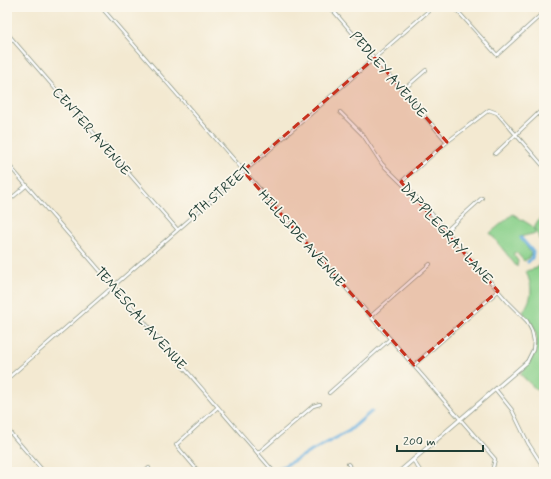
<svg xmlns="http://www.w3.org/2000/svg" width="551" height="479" viewBox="0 0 551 479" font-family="Mynerve,sans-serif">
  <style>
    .green { fill: #89d08a; stroke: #54865f }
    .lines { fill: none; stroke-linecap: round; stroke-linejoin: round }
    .canal { stroke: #69b0e0; stroke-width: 3 }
    .minor-casing { stroke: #899382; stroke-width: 4 }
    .tertiary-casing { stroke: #899382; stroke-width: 4.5 }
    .minor { stroke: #fff; stroke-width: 2.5 }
    .tertiary { stroke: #fff; stroke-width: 3 }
    .marked { fill: #c8321e; fill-opacity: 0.2; stroke: #c8321e; stroke-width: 3; stroke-dasharray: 8 5; stroke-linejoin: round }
    .labels { text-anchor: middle; stroke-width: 3.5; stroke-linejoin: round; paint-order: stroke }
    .street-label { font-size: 14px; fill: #1f3d34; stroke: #fbf7ec }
  </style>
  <rect width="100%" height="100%" fill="#fbf7ec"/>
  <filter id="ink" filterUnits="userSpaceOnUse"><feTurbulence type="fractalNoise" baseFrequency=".025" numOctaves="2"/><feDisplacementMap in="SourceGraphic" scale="8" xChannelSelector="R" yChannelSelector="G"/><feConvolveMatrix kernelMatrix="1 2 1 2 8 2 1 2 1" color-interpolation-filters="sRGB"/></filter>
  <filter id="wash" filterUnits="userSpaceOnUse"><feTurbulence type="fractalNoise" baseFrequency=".012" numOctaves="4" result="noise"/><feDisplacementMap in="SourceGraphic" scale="16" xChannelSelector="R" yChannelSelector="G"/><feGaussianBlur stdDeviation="0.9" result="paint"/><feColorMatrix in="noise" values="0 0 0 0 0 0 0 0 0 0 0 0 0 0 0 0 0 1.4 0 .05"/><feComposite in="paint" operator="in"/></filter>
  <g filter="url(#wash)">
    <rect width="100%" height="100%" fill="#f3e9d1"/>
    <!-- green -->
    <g class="green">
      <polygon points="513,214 532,226 536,233 520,237 531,253 530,257 524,261 516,252 513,254 518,261 517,267 490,233"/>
      <polygon points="542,215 544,215 541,225 544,232 544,250 535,228 535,225"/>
      <path d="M 544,256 L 544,397 L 520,374 C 540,349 544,338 523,312 C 533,296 533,289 526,271 L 537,268 Z"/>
    </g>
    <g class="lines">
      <!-- canal -->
      <g class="canal">
        <polyline points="521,238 533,252 532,258 528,262"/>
        <polyline points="278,469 349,431 372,411"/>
      </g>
    </g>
  </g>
  <g filter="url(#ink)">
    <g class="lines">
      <!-- minor casing -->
      <g class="minor-casing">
        <g id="minor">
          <polyline points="101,7 495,459 492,472"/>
          <polyline points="330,7 447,142"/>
          <polyline points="454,7 497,55 543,13 538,7"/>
          <polyline points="7,33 177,229"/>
          <polyline points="403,90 426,70"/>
          <polyline points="340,112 363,135 382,164 425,206 507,301 527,321 532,331 534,341 533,350 527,362"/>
          <polyline points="495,154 544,108"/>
          <polyline points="7,163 274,472"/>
          <polyline points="401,182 447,142 489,110 497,113 544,167"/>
          <polyline points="7,202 27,185"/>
          <polyline points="446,231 482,198"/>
          <polyline points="371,316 430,264"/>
          <polyline points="414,365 498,291"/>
          <polyline points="7,379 433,7"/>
          <polyline points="496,390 512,410 528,443 544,468"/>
          <polyline points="329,393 390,339"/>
          <polyline points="7,429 44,472"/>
          <polyline points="258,453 313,406 320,404"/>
          <polyline points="413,460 421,472"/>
          <polyline points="348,464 355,472"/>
          <polyline points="145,472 149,468"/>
          <polyline points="199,472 176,445 218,407"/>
        </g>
      </g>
      <!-- tertiary casing -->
      <g class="tertiary-casing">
        <polyline id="tertiary" points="399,472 527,362"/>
      </g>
      <!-- minor -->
      <use href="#minor" class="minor"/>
      <!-- tertiary -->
      <use href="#tertiary" class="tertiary"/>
    </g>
  </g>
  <!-- marked area -->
  <path class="marked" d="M 375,58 L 447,142 L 401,182 L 498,291 L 414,365 L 243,171 Z"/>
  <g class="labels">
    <!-- street labels -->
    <g class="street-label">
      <text transform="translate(389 74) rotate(49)" y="5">PEDLEY AVENUE</text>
      <text transform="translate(92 131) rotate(49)" y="5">CENTER AVENUE</text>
      <text transform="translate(219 192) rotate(-41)" y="5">5TH STREET</text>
      <text transform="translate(447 233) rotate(48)" y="5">DAPPLEGRAY LANE</text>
      <text transform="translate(302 238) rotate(49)" y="5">HILLSIDE AVENUE</text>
      <text transform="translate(141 318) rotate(49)" y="5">TEMESCAL AVENUE</text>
    </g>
  </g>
  <!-- margin -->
  <rect width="551" height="479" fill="none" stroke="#fbf7ec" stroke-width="24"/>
  <!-- scale -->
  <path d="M397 445v6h86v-6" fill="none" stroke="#1f3d34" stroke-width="2"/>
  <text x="403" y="445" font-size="12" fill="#1f3d34" stroke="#fbf7ec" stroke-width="3" paint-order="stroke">200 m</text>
</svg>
